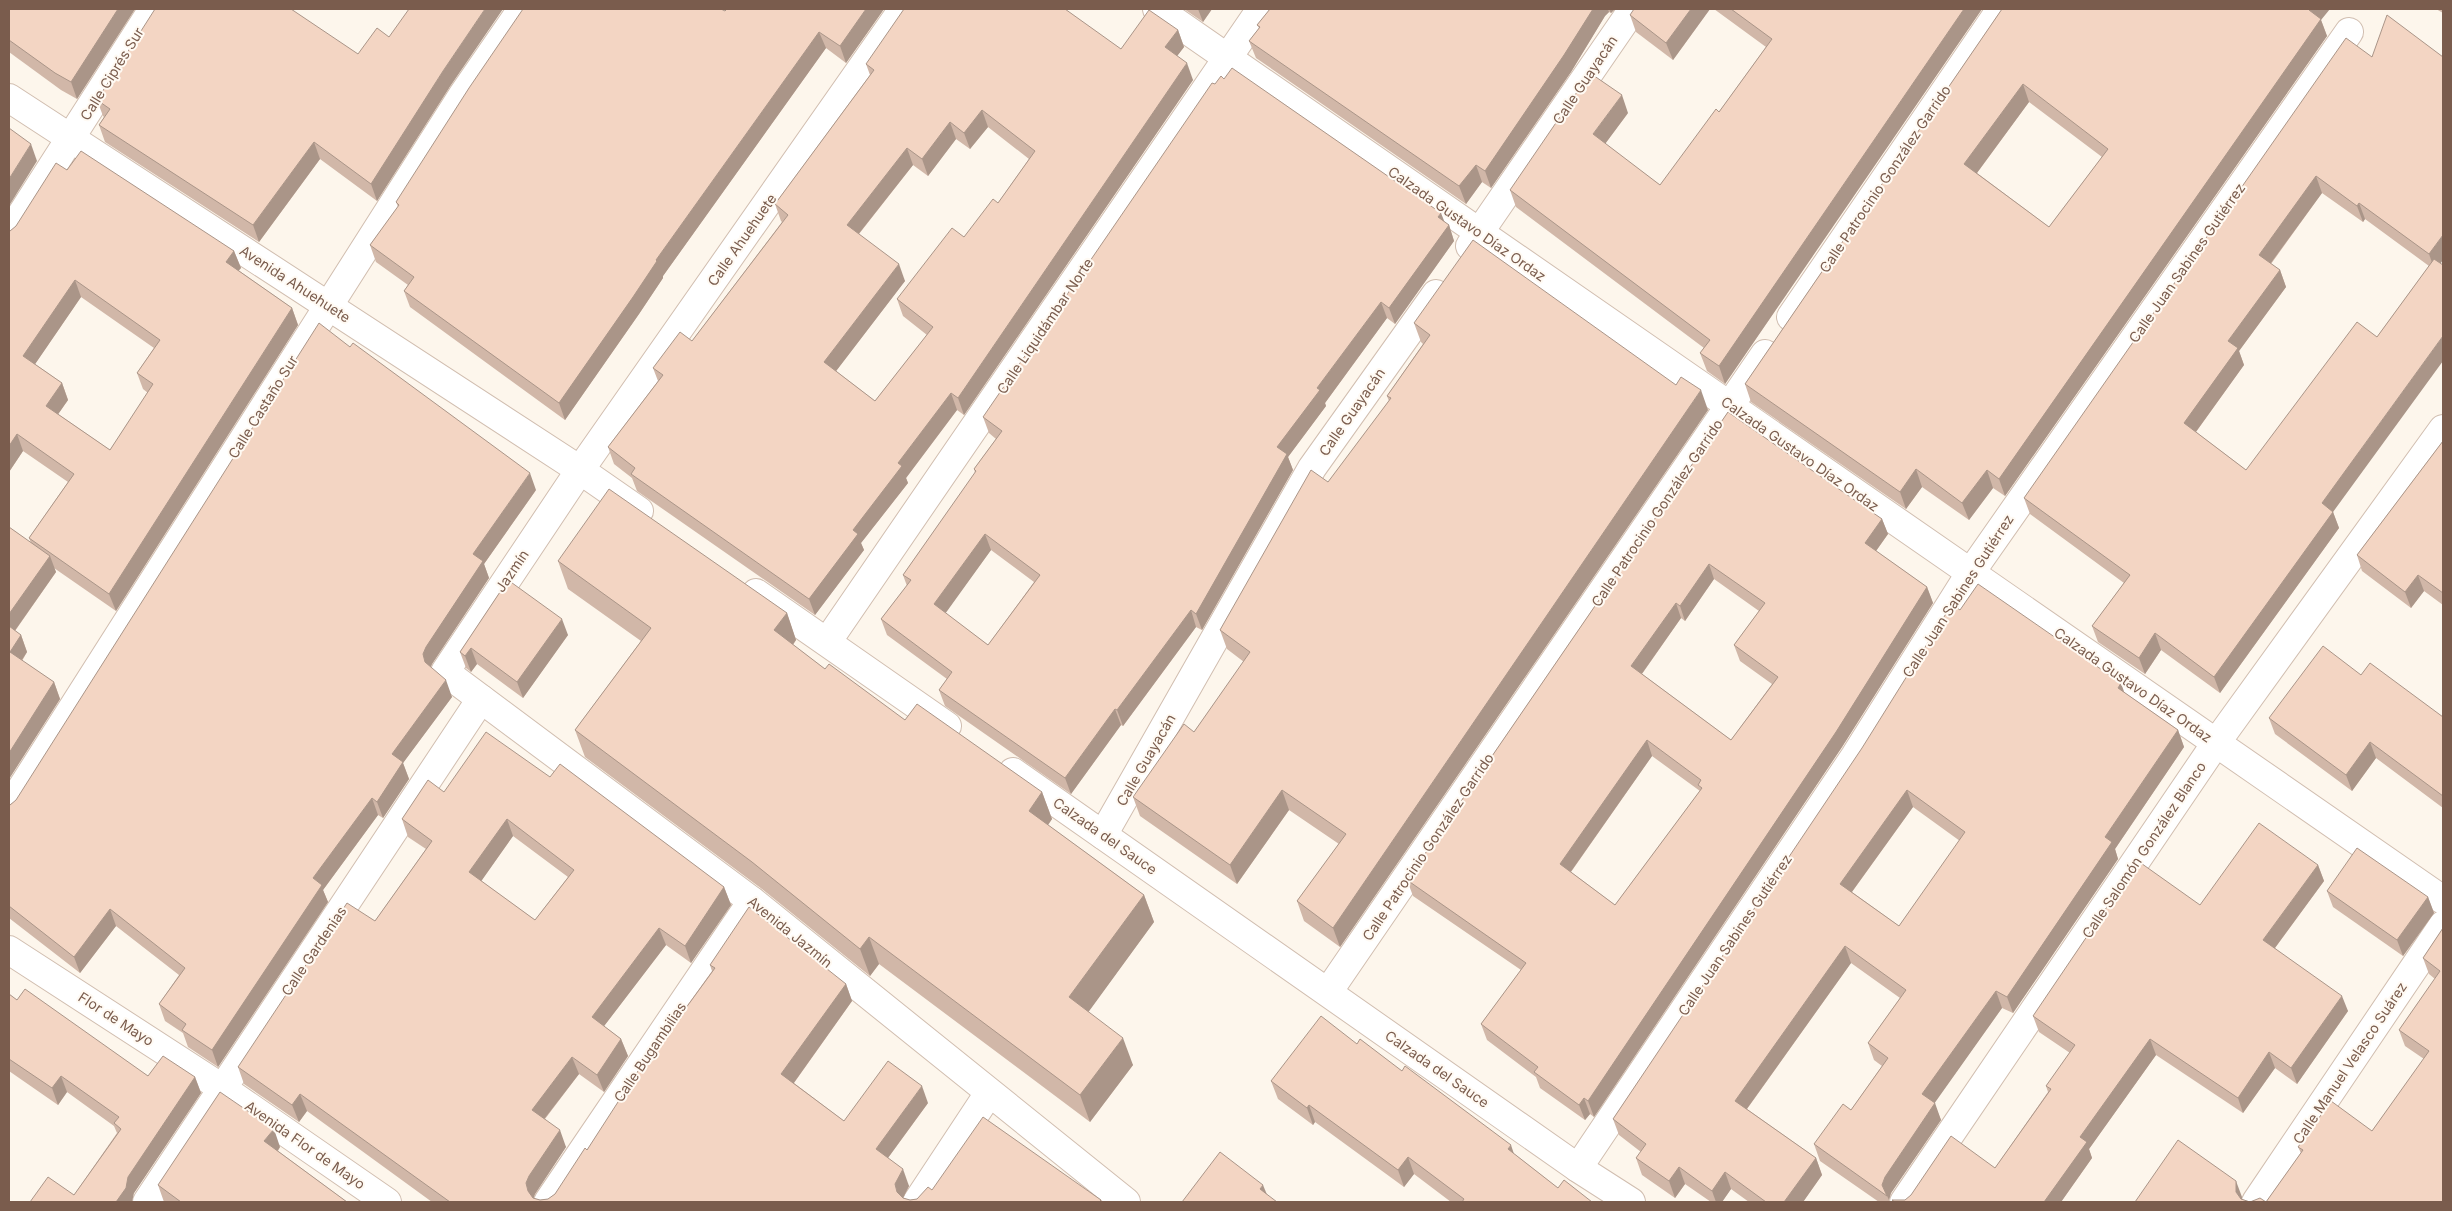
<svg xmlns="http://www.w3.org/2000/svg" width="2452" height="1211" viewBox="0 0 2452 1211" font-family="Inter,sans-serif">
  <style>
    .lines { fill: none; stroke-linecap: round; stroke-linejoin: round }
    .minor-casing { stroke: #d1beb0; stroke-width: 30 }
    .minor { stroke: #fff; stroke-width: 28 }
    .wall { fill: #d1b7a8; fill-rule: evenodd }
    .shaded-wall { fill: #aa9588 }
    .building { fill: #f3d5c3; stroke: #aa9588; fill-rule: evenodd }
    .labels { text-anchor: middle; stroke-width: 4; stroke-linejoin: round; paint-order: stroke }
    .street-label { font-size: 14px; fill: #7a5c4d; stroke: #fffaf3 }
  </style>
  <rect width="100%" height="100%" fill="#fdf6ec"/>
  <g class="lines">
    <!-- minor casing -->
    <g class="minor-casing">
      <g id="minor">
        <polyline points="903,9 580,470 445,672 752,901 1126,1202"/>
        <polyline points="1157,9 2443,900"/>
        <polyline points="9,98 580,470 639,511"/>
        <polyline points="9,234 153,9"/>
        <polyline points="1470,246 1633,9"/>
        <polyline points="1791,317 2001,9"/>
        <polyline points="756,593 947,726"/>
        <polyline points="827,642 1261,9"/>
        <polyline points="1013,772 1578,1168 1631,1202"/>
        <polyline points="9,808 462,96 522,9"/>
        <polyline points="1103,835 1312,468 1436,294"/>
        <polyline points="9,950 222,1088 387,1202"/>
        <polyline points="1328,992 1765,354"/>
        <polyline points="1578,1168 1855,756 1971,572 2349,32"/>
        <polyline points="147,1202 481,699"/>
        <polyline points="548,1202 752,901"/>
        <polyline points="917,1202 989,1093"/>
        <polyline points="1904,1202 2216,743 2443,429"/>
        <polyline points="2256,1202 2443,925"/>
      </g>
    </g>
    <!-- minor -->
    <use href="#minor" class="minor"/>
  </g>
  <!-- wall -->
  <g class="wall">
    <polygon points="9,9 135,9 77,99 61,90 9,52"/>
    <polygon points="884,9 846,63 826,48 663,276 663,278 639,314 565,420 410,307 404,291 408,285 376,262 370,245 398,207 396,202 725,11"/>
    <polygon points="1184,9 1212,9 1203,22"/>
    <polygon points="1270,9 1615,9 1611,13 1609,12 1605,16 1571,72 1491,188 1482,182 1466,204 1256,58 1249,41 1259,28 1257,25"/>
    <polygon points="1710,9 1673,60 1636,32 1630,15"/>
    <polygon points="1714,9 1982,9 1725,384 1707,371 1700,353 1704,348 1516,207 1510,190 1628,113 1605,144 1660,185 1719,112 1766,47"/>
    <path d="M 2002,9 L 2321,20 L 2327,36 L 2005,496 L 1993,488 L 1969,520 L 1922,487 L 1906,509 L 1751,402 L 1745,384 ZM 2029,102 L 2102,157 L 2049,227 L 1977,173 Z"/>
    <polygon points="2436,9 2443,9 2443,13"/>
    <path d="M 1178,30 L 1184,47 L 1177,56 L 1193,80 L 964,415 L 957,410 L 906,478 L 908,483 L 861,543 L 864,550 L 815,615 L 637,491 L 632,478 L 614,464 L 608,447 L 658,381 L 653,368 L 692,341 L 782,222 L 781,221 L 775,204 L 870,75 L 866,64 L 1121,49 ZM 988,127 L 1029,159 L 998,203 L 964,237 L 897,299 L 903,316 L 927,335 L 875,401 L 836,371 L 905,281 L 859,234 L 913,165 L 928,176 L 956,139 L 970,149 Z"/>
    <polygon points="358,54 449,88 377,201 320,159 259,242 105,142 99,125 104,117 103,116 97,100"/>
    <path d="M 2372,57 L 2441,263 L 2333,512 L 2339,528 L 2220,693 L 2161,650 L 2145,674 L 2098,642 L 2092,626 L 2124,583 L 2030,514 L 2024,498 ZM 2322,193 L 2363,222 L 2365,219 L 2429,266 L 2377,337 L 2246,470 L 2196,432 L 2244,365 L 2239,351 L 2286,287 L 2280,270 L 2271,264 Z"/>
    <path d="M 67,170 L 234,251 L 241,268 L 238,270 L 292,308 L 298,325 L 116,611 L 54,568 L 56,572 L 15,631 L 21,635 L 27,652 L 22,661 L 54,682 L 60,699 L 9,779 L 9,527 L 31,543 L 29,538 L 68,482 L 23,451 L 9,472 L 9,231 L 10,231 L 16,226 ZM 81,297 L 154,348 L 137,373 L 143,389 L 148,393 L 110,450 L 58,414 L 68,400 L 62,383 L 35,364 Z"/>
    <path d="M 1444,222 L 1449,225 L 1454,241 L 1395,324 L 1387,318 L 1325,403 L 1326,406 L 1288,457 L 1293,470 L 1202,630 L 1196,627 L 1123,726 L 1121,725 L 1071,794 L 945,706 L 939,690 L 947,679 L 887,635 L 881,619 L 907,586 L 903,575 L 975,473 L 974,469 L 996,439 L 989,433 L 983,417 ZM 991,550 L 1034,582 L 988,645 L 945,613 Z"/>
    <polygon points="1414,323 1708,410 1340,947 1304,921 1297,901 1339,844 1289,810 1237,884 1140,816 1133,797 1194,732 1244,662 1227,649 1220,630 1389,401 1387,396 1423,344 1421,342"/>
    <path d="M 1728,412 L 1882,519 L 1888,534 L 1876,551 L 1927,587 L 1933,603 L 1842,747 L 1594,1117 L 1590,1114 L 1585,1120 L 1540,1088 L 1536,1077 L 1487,1040 L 1481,1024 L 1521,970 L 1413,896 L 1407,880 ZM 1714,579 L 1759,611 L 1734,645 L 1740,661 L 1772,684 L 1731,740 L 1642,674 L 1681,618 L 1685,621 ZM 1652,756 L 1700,791 L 1615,905 L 1571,872 Z"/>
    <polygon points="2443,441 2443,605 2424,591 2411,608 2362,571 2357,555"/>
    <polygon points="536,490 484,564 489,578 432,664 431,667 452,697 403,763 409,779 383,818 378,815 323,890 328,902 218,1067 188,1047 183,1033 165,1021 159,1004 179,975 116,926 80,973 9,918 9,805"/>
    <polygon points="558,561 787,613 796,640 793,645 825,669 905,720 1042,792 1052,819 1048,825 1144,895 1154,922 1088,1012 1133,1065 1090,1122 879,964 870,976 762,889 585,757 575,730 641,641 568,589"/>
    <polygon points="508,580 568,635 523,698 477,664 471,672 466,668 460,652"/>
    <path d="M 1960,610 L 2125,693 L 2178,730 L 2184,747 L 2115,849 L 2118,859 L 2013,1013 L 2002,1008 L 1934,1103 L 1941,1120 L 1891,1193 L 1889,1200 L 1889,1202 L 1879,1202 L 1820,1161 L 1814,1144 L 1851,1110 L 1882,1066 L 1874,1060 L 1868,1043 L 1900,998 L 1851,963 L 1747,1109 L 1816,1158 L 1822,1175 L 1803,1202 L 1749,1202 L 1731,1189 L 1722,1202 L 1711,1202 L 1685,1184 L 1675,1198 L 1642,1175 L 1636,1158 L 1641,1152 L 1619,1135 L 1613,1119 ZM 1913,807 L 1960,841 L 1899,926 L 1852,892 Z"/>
    <polygon points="2361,675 2443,717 2443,808 2376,758 2352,791 2275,734 2269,718"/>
    <path d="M 550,777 L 724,887 L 731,905 L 691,963 L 666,945 L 604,1026 L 621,1039 L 628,1056 L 604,1092 L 579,1074 L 545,1119 L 566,1147 L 535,1194 L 533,1198 L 540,1200 L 548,1199 L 555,1194 L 587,1150 L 656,1049 L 712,971 L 710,965 L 846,984 L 852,1001 L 794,1083 L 844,1121 L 928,1103 L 888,1158 L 909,1186 L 903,1198 L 910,1200 L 917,1199 L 932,1190 L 1101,1200 L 1102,1202 L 432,1202 L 307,1111 L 299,1122 L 244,1084 L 238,1067 L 375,921 L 426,849 L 408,837 L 402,819 L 444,792 ZM 513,836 L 568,877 L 535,920 L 481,881 Z"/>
    <polygon points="2318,865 2324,881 2275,948 2348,1011 2297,1084 2275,1068 2243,1113 2156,1055 2089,1149 2092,1158 2061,1202 1893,1202 1892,1200 1905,1200 1995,1168 2048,1092 2046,1086 2070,1053 2039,1032 2033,1016 2200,905"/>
    <polygon points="2327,891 2428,897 2434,913 2403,956 2333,907"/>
    <polygon points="2443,928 2443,1202 2135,1202 2242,1197 2242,1199 2250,1202 2266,1202 2301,1153 2298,1147 2372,1131 2424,1059 2405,1046 2399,1030 2435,979 2429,974 2423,958"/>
    <polygon points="9,994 17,1000 148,1076 195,1077 201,1093 134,1193 74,1195 117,1133 114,1126 67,1092 58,1105 9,1071"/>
    <polygon points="1357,1044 1402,1071 1513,1153 1558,1188 1592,1202 1451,1202 1414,1174 1404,1187 1315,1122 1313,1125 1278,1099 1271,1081"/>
    <polygon points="280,1147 278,1151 347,1202 164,1202 158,1185"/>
  </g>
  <!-- shaded-wall -->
  <g class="shaded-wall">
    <polygon points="118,9 135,9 77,99 71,82"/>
    <polygon points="485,9 503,9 449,88 377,201 371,184 443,71"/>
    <polygon points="866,9 884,9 846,63 840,46"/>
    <polygon points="1198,9 1212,9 1203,22"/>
    <polygon points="1593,9 1608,9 1609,12 1605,16 1571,72 1491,188 1485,171"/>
    <polygon points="1609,9 1615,9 1611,13"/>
    <polygon points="1691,9 1710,9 1673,60 1666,43"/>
    <polygon points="1964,9 1982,9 1725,384 1719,366"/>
    <polygon points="2310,9 2330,9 2321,20 2327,36 2005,496 1999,479"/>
    <polygon points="1178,30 1184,47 1171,64 1165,47"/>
    <polygon points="819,32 826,48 663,276 663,278 639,314 565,420 559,403 656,260"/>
    <polygon points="1187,63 1193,80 964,415 958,398"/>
    <polygon points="2023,84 2029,102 1971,181 1964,164"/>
    <polygon points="1622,95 1628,113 1599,152 1593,134"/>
    <polygon points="982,110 988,127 970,149 964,133"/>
    <polygon points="950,122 956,139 928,176 922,159"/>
    <polygon points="314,142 320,159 259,242 253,225"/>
    <polygon points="31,144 37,161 9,206 9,179"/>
    <polygon points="907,148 913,165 853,241 847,225"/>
    <polygon points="1476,165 1482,182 1466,204 1459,186"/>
    <polygon points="2316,176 2322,193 2265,271 2259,255"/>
    <polygon points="2359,203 2365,219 2363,222 2357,206"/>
    <polygon points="1441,213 1447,228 1449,225 1454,241 1395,324 1389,308 1438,217"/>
    <polygon points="2443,235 2443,260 2435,271 2429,254"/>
    <polygon points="234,251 241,268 232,279 226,262"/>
    <polygon points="899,264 905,281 830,379 824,362"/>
    <polygon points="2280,270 2286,287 2239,351 2244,365 2190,440 2184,423 2228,341"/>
    <polygon points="75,280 81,297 29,373 23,356"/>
    <polygon points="1381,302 1387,318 1325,403 1326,406 1288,457 1293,470 1202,630 1196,614 1277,447 1317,388"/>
    <polygon points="292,308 298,325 116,611 109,594"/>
    <polygon points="2443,336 2443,361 2333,512 2339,528 2220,693 2214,677 2322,503"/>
    <polygon points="62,383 68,400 52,423 46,406"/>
    <polygon points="1701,390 1708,410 1340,947 1333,928"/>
    <polygon points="951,393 957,410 906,478 908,483 861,543 864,550 815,615 809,599 853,530 898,463"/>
    <polygon points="17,434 23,451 9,472 9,446"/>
    <polygon points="1916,469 1922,487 1906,509 1900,492"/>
    <polygon points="1987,470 1993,488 1969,520 1962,503"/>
    <polygon points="530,473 536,490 484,564 489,578 432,664 429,671 425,662 423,654 426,647 473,554"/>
    <polygon points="1882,519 1888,534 1871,558 1865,543"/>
    <polygon points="985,534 991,550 940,621 934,604"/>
    <polygon points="50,556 56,572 9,639 9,614"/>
    <polygon points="1709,564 1714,579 1685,621 1680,606"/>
    <polygon points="2418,575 2424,591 2411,608 2405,592"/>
    <polygon points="1927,587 1933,603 1842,747 1594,1117 1588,1101"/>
    <polygon points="1676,603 1681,618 1636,682 1631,666"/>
    <polygon points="1191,610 1196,627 1123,726 1117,710"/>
    <polygon points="787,613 796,640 784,657 774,630"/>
    <polygon points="562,619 568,635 523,698 517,682"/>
    <polygon points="2155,633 2161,650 2145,674 2139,658"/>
    <polygon points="21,635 27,652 16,669 10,652"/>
    <polygon points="471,648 477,664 471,672 465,656"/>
    <polygon points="446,680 452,697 403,763 409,779 383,818 377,802 392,754"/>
    <polygon points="54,682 60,699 9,779 9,753"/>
    <polygon points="2121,683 2127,700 2118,688"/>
    <polygon points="1115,709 1121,725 1071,794 1065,778"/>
    <polygon points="2178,730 2184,747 2115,849 2118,859 2013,1013 2007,997 2105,837"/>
    <polygon points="1647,740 1652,756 1565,880 1560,864"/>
    <polygon points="2370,742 2376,758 2352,791 2346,775"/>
    <polygon points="1282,790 1289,810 1237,884 1230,865"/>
    <polygon points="1907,790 1913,807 1846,900 1840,884"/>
    <polygon points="1042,792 1052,819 1039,838 1029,811"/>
    <polygon points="372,798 378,815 323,890 328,902 218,1067 212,1050 313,878"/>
    <polygon points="507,819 513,836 475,890 469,872"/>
    <polygon points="2318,865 2324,881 2269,956 2263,940"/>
    <polygon points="724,887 731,905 691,963 685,946"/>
    <polygon points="1144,895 1154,922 1079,1025 1069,997"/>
    <polygon points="2428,897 2434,913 2403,956 2397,940"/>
    <polygon points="110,909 116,926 80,973 74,957"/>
    <polygon points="659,928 666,945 598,1034 592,1017"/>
    <polygon points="869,937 879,964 870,976 860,949"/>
    <polygon points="1845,946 1851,963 1741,1117 1735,1101"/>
    <polygon points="846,984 852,1001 788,1091 781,1074"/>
    <polygon points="1996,991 2002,1008 1929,1111 1922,1094"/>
    <polygon points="2342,996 2348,1011 2297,1084 2291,1068"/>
    <polygon points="1123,1038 1133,1065 1090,1122 1080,1095"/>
    <polygon points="621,1039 628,1056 604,1092 597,1075"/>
    <polygon points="2150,1039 2156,1055 2089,1149 2092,1158 2061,1202 2044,1202 2080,1137"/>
    <polygon points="2269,1052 2275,1068 2243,1113 2238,1098"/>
    <polygon points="572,1057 579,1074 538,1127 532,1110"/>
    <polygon points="61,1076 67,1092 58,1105 52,1088"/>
    <polygon points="195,1077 201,1093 134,1193 132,1202 116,1202 128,1177"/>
    <polygon points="922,1086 928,1103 882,1166 876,1149"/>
    <polygon points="300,1094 307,1111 299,1122 292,1105"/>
    <polygon points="1584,1098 1590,1114 1585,1120 1579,1105"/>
    <polygon points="1935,1103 1941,1120 1891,1193 1889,1200 1882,1185 1885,1177"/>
    <polygon points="1309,1105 1315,1122 1313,1125 1307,1108"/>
    <polygon points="274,1129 280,1147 271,1160 264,1141"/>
    <polygon points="560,1130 566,1147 535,1194 533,1200 528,1191 526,1183 529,1176"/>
    <polygon points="1511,1145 1517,1163 1508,1149"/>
    <polygon points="1408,1157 1414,1174 1404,1187 1398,1170"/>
    <polygon points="1816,1158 1822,1175 1803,1202 1784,1202"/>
    <polygon points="1679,1167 1685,1184 1675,1198 1669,1181"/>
    <polygon points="903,1169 909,1186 901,1202 897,1192 895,1184"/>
    <polygon points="1725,1172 1731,1189 1722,1202 1716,1202 1712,1191"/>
    <polygon points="2236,1181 2242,1197 2242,1202 2236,1192"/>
    <polygon points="1263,1185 1270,1202 1260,1189"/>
  </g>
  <!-- building -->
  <g class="building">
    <polygon points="9,9 118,9 71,82 55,73 9,40"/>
    <polygon points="155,9 291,9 358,54 377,28 389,37 409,9 485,9 443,71 371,184 314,142 253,225 99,125 110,109 97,100"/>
    <polygon points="523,9 721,9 725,11 727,9 866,9 840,46 819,32 656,260 657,261 633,297 559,403 404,291 414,277 370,245 399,205 396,202 469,88"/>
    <path d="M 904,9 L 1065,9 L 1121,49 L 1149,10 L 1178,30 L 1165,47 L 1187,63 L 958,398 L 951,393 L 898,463 L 902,466 L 853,530 L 858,534 L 809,599 L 631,474 L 635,468 L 608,447 L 663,375 L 653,368 L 680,332 L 692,341 L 788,215 L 775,204 L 874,70 L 866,64 ZM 982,110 L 1035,151 L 998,203 L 993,199 L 964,237 L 952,228 L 897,299 L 933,327 L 875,401 L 824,362 L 899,264 L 847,225 L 907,148 L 922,159 L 950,122 L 964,133 Z"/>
    <polygon points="1270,9 1593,9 1564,55 1485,171 1476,165 1459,186 1249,41 1260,27 1257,25"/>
    <polygon points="1634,9 1691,9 1666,43 1630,15"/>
    <polygon points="1731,9 1964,9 1719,366 1700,353 1710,340 1510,190 1590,73 1622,95 1593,134 1660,185 1716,109 1719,112 1772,39"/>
    <path d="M 2002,9 L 2310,9 L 2309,10 L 2321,19 L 1999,479 L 1987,470 L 1962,503 L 1916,469 L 1900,492 L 1745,384 ZM 2023,84 L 2108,149 L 2049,227 L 1964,164 Z"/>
    <polygon points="2387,15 2443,57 2443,235 2429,254 2359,203 2357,206 2316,176 2259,255 2280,270 2228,341 2238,348 2184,423 2246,470 2357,322 2377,337 2434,259 2443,265 2443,336 2322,503 2333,512 2214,677 2155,633 2139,658 2092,626 2130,575 2024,498 2346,38 2372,57"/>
    <path d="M 1232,68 L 1441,213 L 1438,217 L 1449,225 L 1389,308 L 1381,302 L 1317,388 L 1320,390 L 1277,447 L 1287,454 L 1196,614 L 1191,610 L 1117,710 L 1115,709 L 1065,778 L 939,690 L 952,672 L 881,619 L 911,580 L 903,575 L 976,471 L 974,469 L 1002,431 L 983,417 L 1212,83 L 1215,84 L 1221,76 L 1224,79 ZM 985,534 L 1040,575 L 988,645 L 934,604 Z"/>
    <polygon points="9,128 31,144 9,179"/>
    <path d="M 81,151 L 234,251 L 226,262 L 292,308 L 109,594 L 29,538 L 74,474 L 17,434 L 9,446 L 9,231 L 10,231 L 16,226 L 56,163 L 67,170 ZM 75,280 L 160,340 L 137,373 L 153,384 L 110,450 L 46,406 L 62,383 L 23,356 Z"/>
    <polygon points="1473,240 1676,385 1681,377 1701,390 1333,928 1297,901 1346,834 1282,790 1230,865 1133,797 1184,724 1194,732 1250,652 1220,630 1311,470 1328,482 1391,398 1387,396 1430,335 1414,323"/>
    <polygon points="319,323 350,347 353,343 530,473 473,554 483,561 426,647 423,654 425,662 446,680 392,754 403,762 377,802 372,798 313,878 322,885 212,1050 182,1030 186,1024 159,1004 185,968 110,909 74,957 9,906 9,805 10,805 16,800"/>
    <path d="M 1728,412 L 1882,519 L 1865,543 L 1927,587 L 1836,732 L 1588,1101 L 1584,1098 L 1579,1105 L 1534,1072 L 1538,1067 L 1481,1024 L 1526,963 L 1407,880 ZM 1709,564 L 1765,603 L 1734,645 L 1778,677 L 1731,740 L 1631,666 L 1676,603 L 1680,606 ZM 1647,740 L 1701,780 L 1698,785 L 1702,788 L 1615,905 L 1560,864 Z"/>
    <polygon points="2443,441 2443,593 2418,575 2405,592 2357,555"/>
    <polygon points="609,489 787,613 774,630 825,669 829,664 905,720 917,704 1042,792 1029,811 1144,895 1069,997 1123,1038 1080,1095 869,937 860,949 752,862 575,730 651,628 558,561"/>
    <polygon points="9,527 50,556 9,614"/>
    <polygon points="508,580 562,619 517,682 471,648 465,656 460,652"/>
    <path d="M 1978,584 L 2121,683 L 2118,688 L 2178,730 L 2105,837 L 2112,842 L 2007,997 L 1996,991 L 1922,1094 L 1935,1103 L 1885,1177 L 1882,1185 L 1887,1196 L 1814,1144 L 1843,1104 L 1851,1110 L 1888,1058 L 1868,1043 L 1906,990 L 1845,946 L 1735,1101 L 1816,1158 L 1784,1202 L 1766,1202 L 1725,1172 L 1712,1191 L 1679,1167 L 1669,1181 L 1636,1158 L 1646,1144 L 1613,1119 L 1862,748 L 1952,604 L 1960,610 ZM 1907,790 L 1965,832 L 1899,926 L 1840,884 Z"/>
    <polygon points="9,626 21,635 10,652 54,682 9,753"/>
    <polygon points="2323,646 2361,675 2370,663 2443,717 2443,796 2370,742 2346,775 2269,718"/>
    <path d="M 486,732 L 550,777 L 560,764 L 724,887 L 685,946 L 659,928 L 592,1017 L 621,1039 L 597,1075 L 572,1057 L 532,1110 L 560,1130 L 529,1176 L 526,1183 L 528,1191 L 533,1198 L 540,1200 L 548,1199 L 555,1194 L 585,1148 L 587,1150 L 649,1054 L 654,1048 L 656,1049 L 715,968 L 710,965 L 749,907 L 846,984 L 781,1074 L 844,1121 L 888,1061 L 922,1086 L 876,1149 L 903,1169 L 895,1184 L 897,1192 L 903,1198 L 910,1200 L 917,1199 L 928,1187 L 932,1190 L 983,1117 L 1101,1200 L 1099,1202 L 450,1202 L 300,1094 L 292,1105 L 238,1067 L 347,903 L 375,921 L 432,841 L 402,819 L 428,780 L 444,792 ZM 507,819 L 574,870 L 535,920 L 469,872 Z"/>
    <polygon points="2259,823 2318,865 2263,940 2342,996 2291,1068 2269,1052 2238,1098 2150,1039 2080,1137 2087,1142 2044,1202 1895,1202 1892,1200 1905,1200 1911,1195 1951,1136 1995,1168 2051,1089 2046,1086 2075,1045 2033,1016 2138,861 2200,905"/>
    <polygon points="2357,848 2428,897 2397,940 2327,891"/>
    <polygon points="2443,928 2443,1202 2135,1202 2178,1140 2236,1181 2236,1192 2241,1199 2250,1202 2260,1198 2266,1202 2303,1150 2298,1147 2331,1101 2372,1131 2429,1051 2399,1030 2440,971 2423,958"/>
    <polygon points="25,989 148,1076 163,1056 195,1077 128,1177 126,1188 116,1202 30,1202 48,1177 74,1195 121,1129 114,1123 119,1117 61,1076 52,1088 9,1059 9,994 17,1000"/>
    <polygon points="1321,1016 1357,1044 1360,1039 1402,1071 1405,1066 1511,1145 1508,1149 1558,1188 1564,1180 1592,1202 1462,1202 1464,1199 1408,1157 1398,1170 1309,1105 1307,1108 1271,1081"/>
    <polygon points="220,1092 274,1129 264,1141 347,1202 181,1202 158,1185"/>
    <polygon points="1220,1152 1263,1185 1260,1189 1277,1202 1182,1202"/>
  </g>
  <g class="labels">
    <!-- street labels -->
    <g class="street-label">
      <text transform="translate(112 74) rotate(-58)" y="5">Calle Ciprés Sur</text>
      <text transform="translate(1585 80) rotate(-56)" y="5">Calle Guayacán</text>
      <text transform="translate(1885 179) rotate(-56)" y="5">Calle Patrocinio González Garrido</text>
      <text transform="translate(1467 224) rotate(35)" y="5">Calzada Gustavo Díaz Ordaz</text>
      <text transform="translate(742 240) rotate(-55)" y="5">Calle Ahuehuete</text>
      <text transform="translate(2187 263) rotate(-55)" y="5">Calle Juan Sabines Gutiérrez</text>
      <text transform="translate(295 284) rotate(33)" y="5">Avenida Ahuehuete</text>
      <text transform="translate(1045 326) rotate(-56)" y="5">Calle Liquidámbar Norte</text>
      <text transform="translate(263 407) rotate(-58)" y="5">Calle Castaño Sur</text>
      <text transform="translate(1352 412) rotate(-55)" y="5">Calle Guayacán</text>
      <text transform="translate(1800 454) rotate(35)" y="5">Calzada Gustavo Díaz Ordaz</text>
      <text transform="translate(1657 513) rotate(-56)" y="5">Calle Patrocinio González Garrido</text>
      <text transform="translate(512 571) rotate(-56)" y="5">Jazmín</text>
      <text transform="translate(1958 596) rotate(-57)" y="5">Calle Juan Sabines Gutiérrez</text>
      <text transform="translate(2133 685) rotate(35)" y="5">Calzada Gustavo Díaz Ordaz</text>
      <text transform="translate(1146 760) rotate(-60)" y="5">Calle Guayacán</text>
      <text transform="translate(1105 836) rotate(35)" y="5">Calzada del Sauce</text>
      <text transform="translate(1428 847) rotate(-56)" y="5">Calle Patrocinio González Garrido</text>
      <text transform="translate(2144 850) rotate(-56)" y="5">Calle Salomón González Blanco</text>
      <text transform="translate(790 932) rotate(39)" y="5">Avenida Jazmín</text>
      <text transform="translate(1735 935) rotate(-56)" y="5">Calle Juan Sabines Gutiérrez</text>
      <text transform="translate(314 951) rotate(-56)" y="5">Calle Gardenias</text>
      <text transform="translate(116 1019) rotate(33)" y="5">Flor de Mayo</text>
      <text transform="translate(650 1052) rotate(-56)" y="5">Calle Bugambilias</text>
      <text transform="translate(2350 1063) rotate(-56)" y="5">Calle Manuel Velasco Suárez</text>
      <text transform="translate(1437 1069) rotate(35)" y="5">Calzada del Sauce</text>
      <text transform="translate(305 1145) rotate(35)" y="5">Avenida Flor de Mayo</text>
    </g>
  </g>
  <!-- border -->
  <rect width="2452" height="1211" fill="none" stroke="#7a5c4d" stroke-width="20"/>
</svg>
